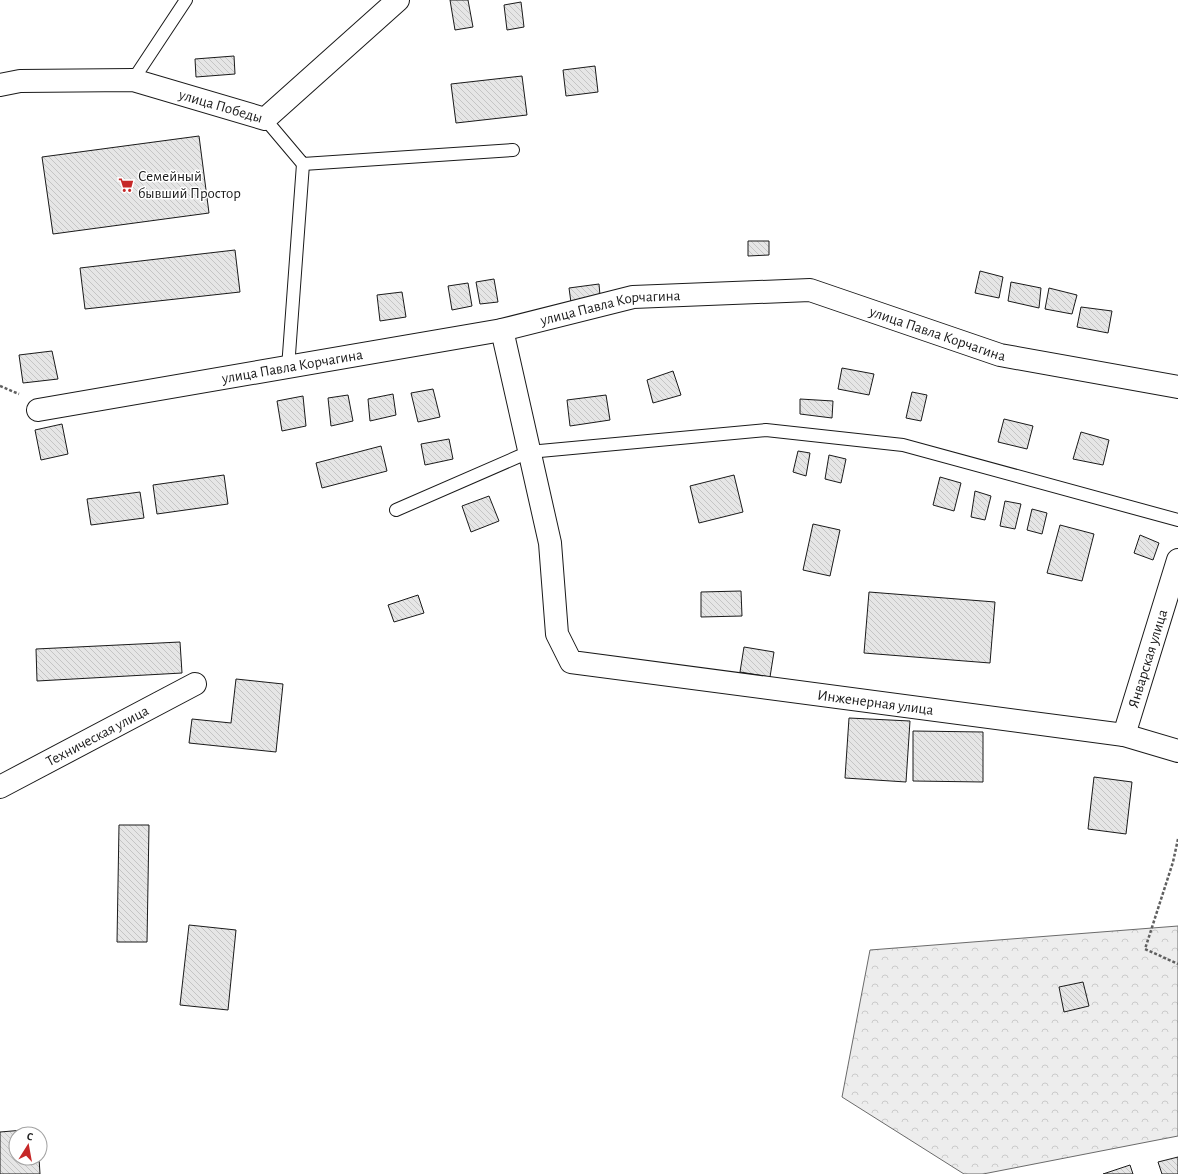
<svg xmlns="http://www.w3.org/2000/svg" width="1178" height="1174" viewBox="0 0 1178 1174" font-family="'Alegreya Sans',sans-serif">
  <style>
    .forest { fill: url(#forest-crowns); stroke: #6a6a6a }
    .building { fill: url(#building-back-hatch); stroke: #1a1a1a }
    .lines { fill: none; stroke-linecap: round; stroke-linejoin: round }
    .service-casing { stroke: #1a1a1a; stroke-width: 14 }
    .minor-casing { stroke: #1a1a1a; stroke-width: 24 }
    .path { stroke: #5f5f5f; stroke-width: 2.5; stroke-dasharray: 3 2; stroke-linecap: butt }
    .service { stroke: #fff; stroke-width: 12 }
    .minor { stroke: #fff; stroke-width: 22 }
    .labels { text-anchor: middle; stroke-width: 3; stroke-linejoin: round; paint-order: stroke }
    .street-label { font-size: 15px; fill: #1a1a1a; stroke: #fff }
    .poi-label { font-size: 15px; fill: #1a1a1a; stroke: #fff; text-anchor: start }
  </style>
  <defs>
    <pattern id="forest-crowns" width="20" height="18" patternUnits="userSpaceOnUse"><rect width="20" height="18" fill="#ededed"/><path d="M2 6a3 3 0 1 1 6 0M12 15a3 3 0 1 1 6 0" fill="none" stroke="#cbcbcb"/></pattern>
    <pattern id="building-back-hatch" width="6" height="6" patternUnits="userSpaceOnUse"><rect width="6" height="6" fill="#e6e6e6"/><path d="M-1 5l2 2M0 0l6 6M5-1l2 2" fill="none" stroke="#c5c5c5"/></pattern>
  </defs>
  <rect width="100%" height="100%" fill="#fff"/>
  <!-- forest -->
  <polygon class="forest" points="1178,926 1178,1136 983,1174 964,1174 842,1097 870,950"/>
  <!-- building -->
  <g class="building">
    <polygon points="450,0 468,0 473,27 455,30"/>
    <polygon points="521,2 524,27 507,30 504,5"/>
    <polygon points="234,56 235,74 196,77 195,59"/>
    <polygon points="595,66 598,92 566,96 563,70"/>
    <polygon points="522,76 527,115 456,123 451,84"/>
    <polygon points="199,136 209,213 53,234 42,157"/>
    <polygon points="748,241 769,241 769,255 748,256"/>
    <polygon points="235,250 240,292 85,309 80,268"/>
    <polygon points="980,271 1003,277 999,298 975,293"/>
    <polygon points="494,279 498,302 480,304 476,282"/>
    <polygon points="1011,282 1041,288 1039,308 1008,301"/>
    <polygon points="468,283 472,306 452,310 448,286"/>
    <polygon points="599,284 601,307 572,310 569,288"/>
    <polygon points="1049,288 1077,295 1072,314 1045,309"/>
    <polygon points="402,292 406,317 380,321 377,295"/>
    <polygon points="1081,307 1112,311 1108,333 1077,327"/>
    <polygon points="52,351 58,379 23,383 19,355"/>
    <polygon points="842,368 874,374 869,395 838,389"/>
    <polygon points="673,371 681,395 653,403 647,380"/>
    <polygon points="433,389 440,417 418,422 411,393"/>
    <polygon points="912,392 927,395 921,421 906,418"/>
    <polygon points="393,394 396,415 370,421 368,399"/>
    <polygon points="348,395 353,421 331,426 328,398"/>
    <polygon points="606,395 610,420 570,426 567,400"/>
    <polygon points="303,396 306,426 282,431 277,401"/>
    <polygon points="800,399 833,401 832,418 800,414"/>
    <polygon points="1004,419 1033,426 1027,449 998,442"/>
    <polygon points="62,424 68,454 41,460 35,430"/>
    <polygon points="1081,432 1109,440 1103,465 1073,459"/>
    <polygon points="449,439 453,459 425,465 421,444"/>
    <polygon points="381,446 387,471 322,488 316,463"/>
    <polygon points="798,451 810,453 806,476 793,472"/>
    <polygon points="829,455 846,459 841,483 825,479"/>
    <polygon points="224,475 228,504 157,514 153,485"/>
    <polygon points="734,475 743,512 699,523 690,486"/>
    <polygon points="940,477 961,483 954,511 933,505"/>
    <polygon points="975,491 991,496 985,520 971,517"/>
    <polygon points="140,492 144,518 91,525 87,499"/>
    <polygon points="489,496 499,521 471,532 462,506"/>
    <polygon points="1005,501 1021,504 1015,529 1000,526"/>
    <polygon points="1032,509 1047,513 1042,534 1027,530"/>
    <polygon points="813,524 840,530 830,576 803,570"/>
    <polygon points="1060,525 1094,534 1082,581 1047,573"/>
    <polygon points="1140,535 1159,543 1153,560 1134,553"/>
    <polygon points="741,591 742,616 701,617 701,592"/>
    <polygon points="869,592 995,602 990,663 864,653"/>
    <polygon points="418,595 424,613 394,622 388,605"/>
    <polygon points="180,642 182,673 37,681 36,649"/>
    <polygon points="744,647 774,652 770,677 740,672"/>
    <polygon points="236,679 283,684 276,752 189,743 192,719 231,723"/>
    <polygon points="849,718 910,721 906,782 845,778"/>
    <polygon points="913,731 983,732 983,782 913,781"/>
    <polygon points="1094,777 1132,782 1126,834 1088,829"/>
    <polygon points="119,825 149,825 147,942 117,942"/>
    <polygon points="189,925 236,930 228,1010 180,1005"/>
    <polygon points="1083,982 1089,1006 1064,1012 1059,987"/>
    <polygon points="36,1129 37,1134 16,1134 16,1158 39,1158 40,1174 0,1174 0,1132"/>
    <polygon points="1178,1157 1178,1174 1162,1174 1158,1162"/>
    <polygon points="1130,1165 1133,1174 1103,1174"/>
  </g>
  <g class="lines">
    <!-- service casing -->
    <g class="service-casing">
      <g id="service">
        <polyline points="133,80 186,0"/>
        <polyline points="265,119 303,164 513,150"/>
        <polyline points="288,368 303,164"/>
        <polyline points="396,510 529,452 766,430 903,445 1178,520"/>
      </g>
    </g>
    <!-- minor casing -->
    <g class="minor-casing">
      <g id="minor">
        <path id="s1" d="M 0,85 L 20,81 L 133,80 L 265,119 L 398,0"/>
        <path id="s2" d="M 502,330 L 550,543 L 557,634 L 571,662 L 1124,735 L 1178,751"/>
        <path id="s3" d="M 38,410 L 502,330 L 633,297 L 810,290 L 1000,355 L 1178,387"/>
        <path id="s4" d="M 1124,735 L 1178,560"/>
        <path id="s5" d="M 0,787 L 195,684"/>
      </g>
    </g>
    <!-- path -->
    <g class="path">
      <polyline points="0,386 19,394"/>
      <polyline points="1178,839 1173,862 1145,949 1178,964"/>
    </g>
    <!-- service -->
    <use href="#service" class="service"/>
    <!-- minor -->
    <use href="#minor" class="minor"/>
  </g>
  <!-- icons -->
  <defs>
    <g id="supermarket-bare" transform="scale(1.2)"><path d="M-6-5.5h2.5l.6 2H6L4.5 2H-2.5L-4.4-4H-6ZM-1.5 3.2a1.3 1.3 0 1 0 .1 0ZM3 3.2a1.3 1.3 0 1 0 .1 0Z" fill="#c62828" stroke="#fff" stroke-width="2.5" paint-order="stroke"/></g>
  </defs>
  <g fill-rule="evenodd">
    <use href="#supermarket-bare" x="126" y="185"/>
  </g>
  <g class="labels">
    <!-- street labels -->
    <g class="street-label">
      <text dy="5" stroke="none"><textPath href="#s1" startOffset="225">улица Победы</textPath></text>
      <text dy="5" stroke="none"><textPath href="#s3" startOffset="582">улица Павла Корчагина</textPath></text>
      <text dy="5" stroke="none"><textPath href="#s3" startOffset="918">улица Павла Корчагина</textPath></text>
      <text dy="5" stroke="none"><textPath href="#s3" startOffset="258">улица Павла Корчагина</textPath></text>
      <text dy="5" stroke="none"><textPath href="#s4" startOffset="80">Январская улица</textPath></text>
      <text dy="5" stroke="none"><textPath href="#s2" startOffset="648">Инженерная улица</textPath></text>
      <text dy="5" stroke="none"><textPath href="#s5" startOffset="110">Техническая улица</textPath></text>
    </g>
    <!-- poi labels -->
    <g class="poi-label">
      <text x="138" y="181">Семейный<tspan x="138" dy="17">бывший Простор</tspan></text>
    </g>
  </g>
  <!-- north arrow -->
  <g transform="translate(28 1146) rotate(11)"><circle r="19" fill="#ffffff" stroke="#a3a3a3"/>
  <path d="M0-3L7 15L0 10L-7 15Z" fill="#c62828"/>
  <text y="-6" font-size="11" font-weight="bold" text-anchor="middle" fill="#1a1a1a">С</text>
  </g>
</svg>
